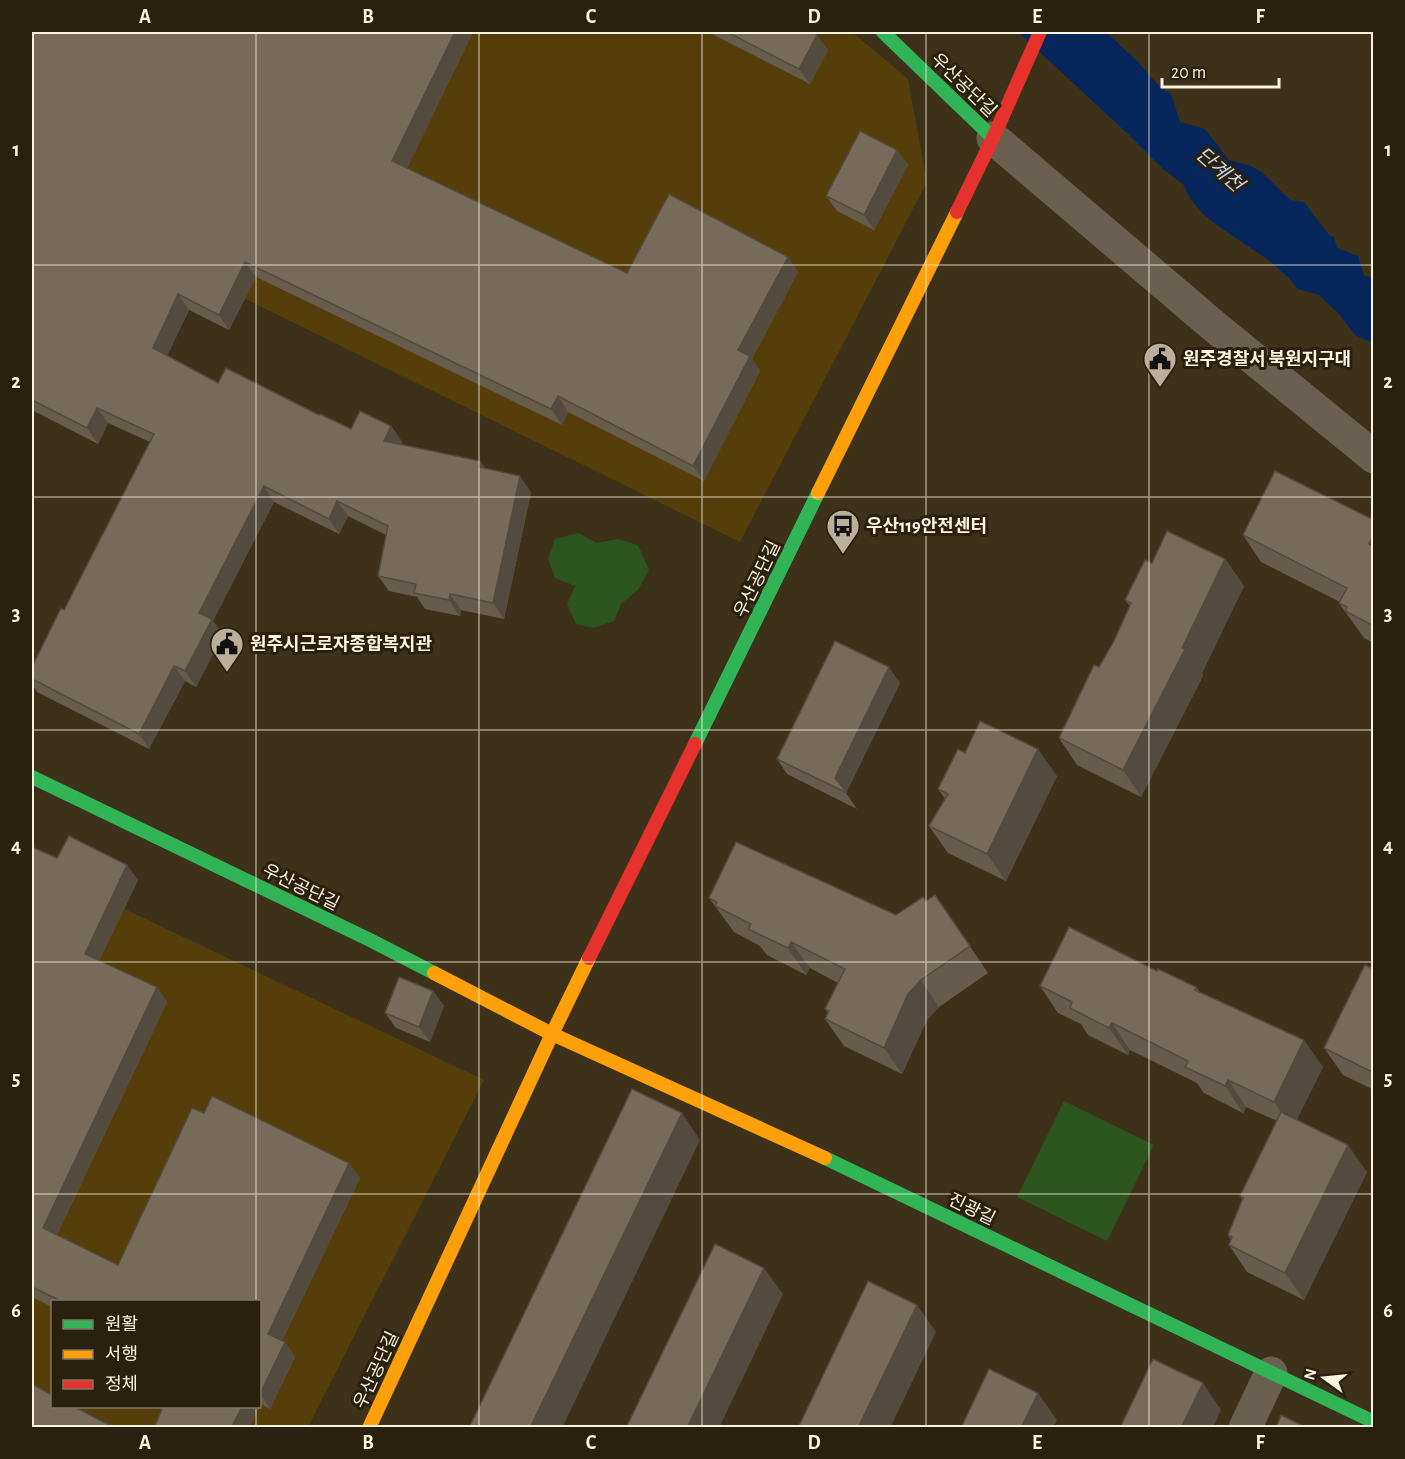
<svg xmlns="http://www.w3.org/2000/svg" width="1405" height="1459" viewBox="0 0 1405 1459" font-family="'Alegreya Sans','Noto Sans KR',sans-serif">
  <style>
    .built { fill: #563e0b; fill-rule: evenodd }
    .green { fill: #2c541e }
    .water { fill: #06265c }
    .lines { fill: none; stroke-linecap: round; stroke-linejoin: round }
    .street { stroke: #69604f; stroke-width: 33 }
    .fast { stroke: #30b455; stroke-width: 14 }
    .slow { stroke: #ff9f0a; stroke-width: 14 }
    .jam { stroke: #e5322d; stroke-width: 14 }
    .wall { fill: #655c4c }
    .shaded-wall { fill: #534b3e }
    .building { fill: #766b58; stroke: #534b3e; stroke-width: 1.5 }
    .grid { fill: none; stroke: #fdf3e1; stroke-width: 1.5; stroke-opacity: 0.55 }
    .labels { text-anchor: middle; stroke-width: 6; stroke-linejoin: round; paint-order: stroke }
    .street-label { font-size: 18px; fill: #fdf3e1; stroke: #2a200e }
    .poi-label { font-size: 18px; font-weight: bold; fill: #fdf3e1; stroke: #2a200e; text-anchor: start }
    .water-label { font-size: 20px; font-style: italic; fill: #c7d5ec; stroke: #2a200e }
    .neatline { fill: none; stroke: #fdf3e1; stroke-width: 2 }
    .grid-label { font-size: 20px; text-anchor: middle; font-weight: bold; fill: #fdf3e1 }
  </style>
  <rect width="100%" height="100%" fill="#3d3119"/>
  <!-- built -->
  <g class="built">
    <polygon points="32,32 852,32 908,79 927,182 740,542 117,236 32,410"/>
    <path d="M 32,865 L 484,1080 L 308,1427 L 32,1427 ZM 52,1302 L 260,1302 L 260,1406 L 52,1406 Z"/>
  </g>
  <!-- green -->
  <g class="green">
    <polygon points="578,533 597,543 618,539 638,545 649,570 638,590 621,604 614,621 593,628 576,624 567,604 575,586 555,578 548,559 555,539"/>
    <polygon points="1064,1101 1154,1145 1107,1241 1017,1197"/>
  </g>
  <!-- water -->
  <polygon class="water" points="1018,32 1106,32 1137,61 1160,87 1171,94 1180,122 1205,129 1229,160 1251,166 1263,173 1290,200 1304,202 1329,235 1334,237 1337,248 1358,256 1364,276 1373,277 1373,345 1371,342 1356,336 1339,314 1319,295 1298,289 1289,278 1267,259 1221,228 1204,215 1191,200 1183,184 1164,170 1126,132"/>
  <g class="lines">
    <!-- street -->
    <g class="street">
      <polyline points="993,138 1215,327 1374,457"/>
      <polyline points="1245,1428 1271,1373"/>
    </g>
    <!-- fast -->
    <g class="fast">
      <polyline points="883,32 993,138"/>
      <polyline points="695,744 818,493"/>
      <polyline points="32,777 370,940 434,973"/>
      <polyline points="825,1158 1374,1422"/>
    </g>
    <!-- slow -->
    <g class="slow">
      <polyline points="818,493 957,212"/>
      <polyline points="434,973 552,1034 825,1158"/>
      <polyline points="369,1428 552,1034 589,958"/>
    </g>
    <!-- jam -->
    <g class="jam">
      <polyline points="957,212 993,138 1040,32"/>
      <polyline points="589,958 695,744"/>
    </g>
  </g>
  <!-- wall -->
  <g class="wall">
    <polygon points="32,32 473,32 407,168 627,273 788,257 798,272 752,359 760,371 704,481 568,412 562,425 256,277 229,330 189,310 167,356 218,383 319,415 351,429 391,426 402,442 401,444 480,461 486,469 531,492 504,619 461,610 460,616 425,609 417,597 389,591 378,576 386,535 348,516 339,534 274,502 213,621 223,635 196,687 185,681 149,749 37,692 32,684 32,667 64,610 150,442 108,423 98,444 32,410"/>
    <polygon points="708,32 813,32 828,50 810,84"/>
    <polygon points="897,150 908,165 874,230 837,211 826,196"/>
    <polygon points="1374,520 1374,643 1364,638 1339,603 1340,602 1261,562 1243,535"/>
    <polygon points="1225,559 1244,586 1202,673 1203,676 1141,797 1077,765 1059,738 1114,641 1130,606 1125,600 1152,563"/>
    <polygon points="900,683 846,793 857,809 787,774 777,759"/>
    <polygon points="965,753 1057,776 1006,881 948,853 929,826 945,799 938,789"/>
    <polygon points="32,847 57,858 138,880 99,961 157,987 167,1002 57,1235 118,1265 204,1113 349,1163 360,1178 282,1341 285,1342 295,1357 270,1409 261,1404 260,1407 260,1302 52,1302 52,1307 32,1297"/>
    <polygon points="935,895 988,973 939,1007 927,1020 902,1074 844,1046 825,1019 828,1013 825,1009 838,983 810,968 806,975 767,955 760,946 734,932 709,898 896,915 926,901"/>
    <polygon points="1374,963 1374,1090 1343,1075 1324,1048"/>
    <polygon points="1157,971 1196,987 1200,992 1323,1067 1297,1119 1367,1172 1304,1300 1247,1272 1229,1245 1231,1240 1228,1235 1242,1200 1240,1196 1277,1121 1246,1107 1243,1113 1204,1093 1197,1083 1130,1050 1128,1055 1088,1035 1081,1024 1058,1013 1040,986"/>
    <polygon points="433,991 444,1006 430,1042 396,1028 385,1013"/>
  </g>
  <!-- shaded-wall -->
  <g class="shaded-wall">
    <polygon points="455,32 473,32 403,177 392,161"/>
    <polygon points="817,35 828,50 810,84 799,69"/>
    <polygon points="897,150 908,165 874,230 864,215"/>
    <polygon points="788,257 798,272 752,359 760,371 704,481 693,466 738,350"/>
    <polygon points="245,262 256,277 229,330 219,315"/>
    <polygon points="178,294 189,310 163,364 153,348"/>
    <polygon points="558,396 568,412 562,425 551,409"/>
    <polygon points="97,408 108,423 98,444 87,428"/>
    <polygon points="391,426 402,442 395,456 384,441"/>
    <polygon points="480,461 491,476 479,467"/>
    <polygon points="520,476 531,492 504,619 493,603"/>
    <polygon points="264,486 274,502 213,621 223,635 196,687 185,671 199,613"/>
    <polygon points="337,501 348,516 339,534 329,519"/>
    <polygon points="1374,534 1374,552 1369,544"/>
    <polygon points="1225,559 1244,586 1202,673 1203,676 1141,797 1123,770"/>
    <polygon points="450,594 461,610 460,616 449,600"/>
    <polygon points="174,666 185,681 149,749 139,734"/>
    <polygon points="889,667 900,683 846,793 835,778"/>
    <polygon points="1038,749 1057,776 1006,881 987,854"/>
    <polygon points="127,865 138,880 95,969 85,954"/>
    <polygon points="791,942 810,968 806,975 788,948"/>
    <polygon points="921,980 939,1007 927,1020 902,1074 884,1048 908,994"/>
    <polygon points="157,987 167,1002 53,1243 43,1228"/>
    <polygon points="433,991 444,1006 430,1042 419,1027"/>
    <polygon points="1112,1023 1130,1050 1128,1055 1109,1028"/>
    <polygon points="1304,1040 1323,1067 1292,1129 1274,1102"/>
    <polygon points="1228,1080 1246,1107 1243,1113 1225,1086"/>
    <polygon points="682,1113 700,1140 562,1428 530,1428"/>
    <polygon points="1348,1145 1367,1172 1304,1300 1285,1273"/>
    <polygon points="349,1163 360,1178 278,1349 268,1334"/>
    <polygon points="764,1268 783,1294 719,1428 687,1428"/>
    <polygon points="917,1305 936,1332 890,1428 858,1428"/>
    <polygon points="285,1342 295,1357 270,1409 260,1394"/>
    <polygon points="1203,1383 1221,1410 1213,1428 1181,1428"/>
    <polygon points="1038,1393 1057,1420 1053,1428 1021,1428"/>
    <polygon points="260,1402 261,1404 249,1428 231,1428 242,1407 260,1407"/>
  </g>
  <!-- building -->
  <g class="building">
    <polygon points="32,32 455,32 392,161 627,273 669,194 788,257 738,350 750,356 693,466 558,396 551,409 245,262 219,315 178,294 153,348 218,383 226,368 319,415 320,414 351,429 360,411 391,426 384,441 480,461 479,467 520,476 493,603 450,594 449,600 414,593 416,584 378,576 388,526 337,501 329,519 264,486 199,613 212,619 185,671 174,666 139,734 32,679 32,667 61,608 64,610 154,434 97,408 87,428 32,400"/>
    <polygon points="727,32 813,32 817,35 799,69"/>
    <polygon points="860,131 897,150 864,215 826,196"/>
    <polygon points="1275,471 1374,520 1374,534 1369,544 1374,547 1374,626 1345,611 1347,607 1339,603 1347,588 1243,535"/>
    <polygon points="1167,531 1225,559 1182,648 1185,649 1123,770 1059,738 1094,665 1099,667 1114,641 1131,603 1125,600 1145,560 1152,563"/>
    <polygon points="835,641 889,667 835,778 847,793 777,759"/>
    <polygon points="980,721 1038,749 987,854 929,826 948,794 938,789 958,749 965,753"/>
    <polygon points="69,836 127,865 85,954 157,987 43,1228 118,1265 192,1108 204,1113 212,1096 349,1163 268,1334 285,1342 260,1394 260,1302 63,1302 32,1287 32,847 57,858"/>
    <polygon points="736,842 896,915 923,897 926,901 935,895 970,946 921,980 908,994 884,1048 825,1019 829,1011 825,1009 845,969 791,942 788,948 748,929 751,924 715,906 717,902 709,898"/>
    <polygon points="1069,927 1157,971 1158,969 1196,987 1195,990 1304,1040 1274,1102 1228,1080 1225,1086 1185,1067 1188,1061 1112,1023 1109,1028 1070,1008 1072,1002 1040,986"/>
    <polygon points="1374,963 1374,1073 1324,1048 1365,965 1371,968"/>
    <polygon points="399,977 433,991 419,1027 385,1013"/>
    <polygon points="632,1089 682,1113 530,1428 469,1428"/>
    <polygon points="1281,1112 1348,1145 1285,1273 1229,1245 1232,1237 1228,1235 1243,1198 1240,1196"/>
    <polygon points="715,1244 764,1268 687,1428 626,1428"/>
    <polygon points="868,1281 917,1305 858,1428 798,1428"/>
    <polygon points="1153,1359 1203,1383 1181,1428 1120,1428"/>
    <polygon points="989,1369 1038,1393 1021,1428 961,1428"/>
    <polygon points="32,1384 52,1395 52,1407 75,1407 115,1428 32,1428"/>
    <polygon points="163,1407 242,1407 231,1428 154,1428"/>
    <polygon points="1281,1415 1307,1428 1276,1428"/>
  </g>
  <!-- grid -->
  <path class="grid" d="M 256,32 L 256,1302M 479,32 L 479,1428M 702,32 L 702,1428M 926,32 L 926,1428M 1149,32 L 1149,1428M 32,265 L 1374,265M 32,497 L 1374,497M 32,730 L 1374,730M 32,962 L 1374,962M 32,1194 L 1374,1194M 256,1406 L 256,1428"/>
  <!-- icons -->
  <defs>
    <g id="civic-pin" transform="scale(1.725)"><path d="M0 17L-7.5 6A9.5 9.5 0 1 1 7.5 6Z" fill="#baaf9b" stroke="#2a200e"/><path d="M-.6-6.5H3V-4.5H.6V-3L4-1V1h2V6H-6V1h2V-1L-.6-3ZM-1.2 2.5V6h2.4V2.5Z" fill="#111"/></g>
    <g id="bus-pin" transform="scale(1.725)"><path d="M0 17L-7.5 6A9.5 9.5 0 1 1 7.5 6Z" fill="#baaf9b" stroke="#2a200e"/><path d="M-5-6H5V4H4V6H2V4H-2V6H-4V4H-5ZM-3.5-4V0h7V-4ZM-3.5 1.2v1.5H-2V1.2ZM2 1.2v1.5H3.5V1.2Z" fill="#111"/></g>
  </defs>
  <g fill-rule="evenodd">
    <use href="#civic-pin" x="1160" y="359"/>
    <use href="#bus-pin" x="843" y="526"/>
    <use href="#civic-pin" x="227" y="644"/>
  </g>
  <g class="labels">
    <!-- street labels -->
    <g class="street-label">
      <text transform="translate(964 85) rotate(44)" y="6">우산공단길</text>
      <text transform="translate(757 579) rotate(-64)" y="6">우산공단길</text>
      <text transform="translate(301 887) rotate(26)" y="6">우산공단길</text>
      <text transform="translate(972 1209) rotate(26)" y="6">진광길</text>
      <text transform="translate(376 1370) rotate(-65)" y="6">우산공단길</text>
    </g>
    <!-- poi labels -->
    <g class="poi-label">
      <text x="1183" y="365">원주경찰서 북원지구대</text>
      <text x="866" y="532">우산119안전센터</text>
      <text x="250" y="650">원주시근로자종합복지관</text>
    </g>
    <!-- water labels -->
    <g class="water-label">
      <text transform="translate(1220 169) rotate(42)" y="7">단계천</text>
    </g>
  </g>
  <!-- border -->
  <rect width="1405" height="1459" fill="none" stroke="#2a200e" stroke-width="66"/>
  <!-- legend -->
  <rect x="51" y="1300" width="210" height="108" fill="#2a200e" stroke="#7e7462" stroke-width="1.5"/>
  <rect x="63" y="1320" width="30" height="9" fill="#30b455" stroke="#7e7462" stroke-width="1.5"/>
  <text x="105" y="1330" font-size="18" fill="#fdf3e1">원활</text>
  <rect x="63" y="1350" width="30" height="9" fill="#ff9f0a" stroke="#7e7462" stroke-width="1.5"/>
  <text x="105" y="1360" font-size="18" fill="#fdf3e1">서행</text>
  <rect x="63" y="1380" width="30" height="9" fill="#e5322d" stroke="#7e7462" stroke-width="1.5"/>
  <text x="105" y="1390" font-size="18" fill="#fdf3e1">정체</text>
  <!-- north arrow -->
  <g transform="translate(1324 1378) rotate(285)" stroke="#2a200e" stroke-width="4.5" paint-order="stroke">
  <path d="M0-4.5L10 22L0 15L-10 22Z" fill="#fdf3e1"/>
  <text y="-9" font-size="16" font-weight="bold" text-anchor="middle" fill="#fdf3e1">N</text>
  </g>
  <!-- scale -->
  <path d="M1162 78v9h117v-9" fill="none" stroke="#fdf3e1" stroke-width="3"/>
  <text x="1171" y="78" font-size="18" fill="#fdf3e1" stroke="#2a200e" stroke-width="4.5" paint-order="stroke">20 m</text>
  <rect x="33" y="33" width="1339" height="1393" class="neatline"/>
  <g class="grid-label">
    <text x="145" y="23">A</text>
    <text x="368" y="23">B</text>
    <text x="591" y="23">C</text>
    <text x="814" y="23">D</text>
    <text x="1037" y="23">E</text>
    <text x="1260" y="23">F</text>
    <text x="16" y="156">1</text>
    <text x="1388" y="156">1</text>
    <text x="16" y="388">2</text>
    <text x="1388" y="388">2</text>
    <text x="16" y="620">3</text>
    <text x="1388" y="620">3</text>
    <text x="16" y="852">4</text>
    <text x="1388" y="852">4</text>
    <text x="16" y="1085">5</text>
    <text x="1388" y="1085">5</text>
    <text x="16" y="1317">6</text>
    <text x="1388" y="1317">6</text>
    <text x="145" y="1449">A</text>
    <text x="368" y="1449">B</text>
    <text x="591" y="1449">C</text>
    <text x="814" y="1449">D</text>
    <text x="1037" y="1449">E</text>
    <text x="1260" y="1449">F</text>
  </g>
</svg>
